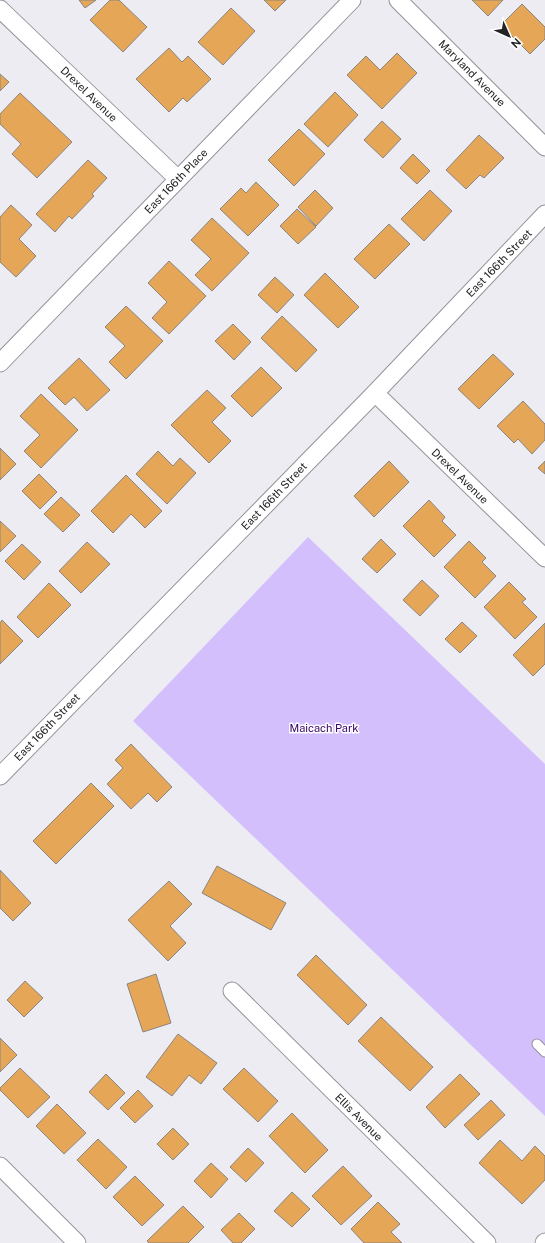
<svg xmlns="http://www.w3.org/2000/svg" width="545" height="1243" viewBox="0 0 545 1243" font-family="'Public Sans',sans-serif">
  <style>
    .green { fill: #d4bffd }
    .building { fill: #e6a658; stroke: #898580 }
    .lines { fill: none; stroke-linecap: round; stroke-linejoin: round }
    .lane-casing { stroke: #949399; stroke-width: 11 }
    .street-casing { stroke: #949399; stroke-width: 19 }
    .lane { stroke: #fff; stroke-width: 9 }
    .street { stroke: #fff; stroke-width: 17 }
    .labels { text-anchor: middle; stroke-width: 3; stroke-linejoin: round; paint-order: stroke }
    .street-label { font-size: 11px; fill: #232224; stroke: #fff }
    .park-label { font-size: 11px; fill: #370066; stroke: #fff }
  </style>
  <rect width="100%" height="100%" fill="#eeecf3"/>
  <!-- green -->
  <polygon class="green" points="308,537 545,764 545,1116 133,721"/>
  <!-- building -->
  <g class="building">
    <polygon points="79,0 96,0 85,8"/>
    <polygon points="110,0 119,0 147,27 123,52 90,20"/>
    <polygon points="264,0 286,0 275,11"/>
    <polygon points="472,0 503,0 488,16"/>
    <polygon points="522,4 545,27 545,39 530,54 501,25"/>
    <polygon points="231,8 255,31 223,65 198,42"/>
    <polygon points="169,48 182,62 188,56 211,79 187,102 183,98 169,112 136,79"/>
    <polygon points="397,53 417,73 382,109 347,75 366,56 380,70"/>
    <polygon points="0,74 9,82 0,91"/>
    <polygon points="335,92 358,115 328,147 304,124"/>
    <polygon points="20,93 72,142 37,178 12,154 21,144 0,124 0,114"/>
    <polygon points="382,121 401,139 383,158 364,140"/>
    <polygon points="299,129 325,154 294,186 268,160"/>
    <polygon points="479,135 504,158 484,178 480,175 466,189 446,170"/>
    <polygon points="413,154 430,171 417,184 400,168"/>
    <polygon points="88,160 107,178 92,194 94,196 72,219 69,216 55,232 36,214"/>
    <polygon points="256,182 279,205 248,236 220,209 241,188 246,193"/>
    <polygon points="315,190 333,208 316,226 298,207"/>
    <polygon points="430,190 452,211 424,241 401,219"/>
    <polygon points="11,205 32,225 19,239 36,256 16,277 0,262 0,217"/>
    <polygon points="297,209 316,227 298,244 280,226"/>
    <polygon points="212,218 249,253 212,291 195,275 211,259 191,240"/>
    <polygon points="389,224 410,244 375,279 354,259"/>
    <polygon points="169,261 206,296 169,334 152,318 167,302 148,283"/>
    <polygon points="325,273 359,307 338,328 304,295"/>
    <polygon points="275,277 294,295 277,313 258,295"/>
    <polygon points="126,306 163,341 126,379 109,362 125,346 105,327"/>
    <polygon points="282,316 317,350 296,372 261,338"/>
    <polygon points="233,324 251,342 234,360 215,341"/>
    <polygon points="493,354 514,374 479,409 458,389"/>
    <polygon points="79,358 110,390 87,411 74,397 65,405 48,388"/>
    <polygon points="261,367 282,388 252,417 231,396"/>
    <polygon points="207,390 226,408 212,422 231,441 209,463 171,425"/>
    <polygon points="41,394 78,430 41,468 24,451 40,435 20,416"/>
    <polygon points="523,401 545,424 545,440 532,454 518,439 514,443 497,426"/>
    <polygon points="0,448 16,464 0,480"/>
    <polygon points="158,451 173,466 180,458 196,473 167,504 136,474"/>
    <polygon points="389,461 409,482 374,517 354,496"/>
    <polygon points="545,461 545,474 538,468"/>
    <polygon points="39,474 57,492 40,509 22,491"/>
    <polygon points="126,475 162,511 145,528 131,514 113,533 91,511"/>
    <polygon points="61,497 80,515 63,532 44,514"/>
    <polygon points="429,500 445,517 442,521 456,535 434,557 403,526"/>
    <polygon points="0,521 16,536 0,552"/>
    <polygon points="381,539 396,554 377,573 362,559"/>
    <polygon points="469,541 486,558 482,562 496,576 475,598 444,567"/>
    <polygon points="87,542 110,564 81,593 59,571"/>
    <polygon points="22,544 41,562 24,580 5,561"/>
    <polygon points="422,580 439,596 420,616 403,600"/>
    <polygon points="509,582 526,599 522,602 537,617 515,639 484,607"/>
    <polygon points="49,583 71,605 38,638 17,617"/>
    <polygon points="2,620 23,641 0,664 0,623"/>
    <polygon points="462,622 477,636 460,653 445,639"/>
    <polygon points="545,623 545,664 533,676 513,655"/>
    <polygon points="131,744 172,787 157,802 148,793 131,809 107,784 123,768 115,760"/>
    <polygon points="91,783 114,806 56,864 33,841"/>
    <polygon points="217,866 286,903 271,930 202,893"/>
    <polygon points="0,870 31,903 13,921 0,908"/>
    <polygon points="169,881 192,904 170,926 186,943 168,961 128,920"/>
    <polygon points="316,955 367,1005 348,1025 297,975"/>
    <polygon points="156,974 171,1023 143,1032 127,984"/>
    <polygon points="25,981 43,998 24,1017 7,1000"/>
    <polygon points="381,1017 433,1067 410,1091 358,1041"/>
    <polygon points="178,1034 217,1063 201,1084 189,1075 172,1096 146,1077"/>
    <polygon points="0,1038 17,1055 0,1072"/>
    <polygon points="20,1068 50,1097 28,1118 0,1090 0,1088"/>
    <polygon points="244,1068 278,1101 258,1122 223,1089"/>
    <polygon points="106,1074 125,1093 108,1110 89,1092"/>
    <polygon points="460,1074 480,1094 445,1128 426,1107"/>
    <polygon points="138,1090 153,1106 135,1123 120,1108"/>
    <polygon points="491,1100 505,1115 478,1140 464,1125"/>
    <polygon points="57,1104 86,1133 64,1154 36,1126"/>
    <polygon points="292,1113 328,1150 305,1173 269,1136"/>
    <polygon points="173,1128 189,1144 173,1160 157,1144"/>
    <polygon points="98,1139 127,1167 106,1189 77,1160"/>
    <polygon points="500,1140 522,1161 535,1146 545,1156 545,1180 522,1204 479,1163"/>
    <polygon points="248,1148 264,1163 246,1182 230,1167"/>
    <polygon points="211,1163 228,1179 211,1198 194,1181"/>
    <polygon points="343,1166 372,1196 341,1225 312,1196"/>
    <polygon points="135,1176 164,1205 142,1226 113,1197"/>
    <polygon points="292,1192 310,1209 292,1227 274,1211"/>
    <polygon points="378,1202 400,1224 391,1232 402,1243 364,1243 351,1229"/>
    <polygon points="183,1206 204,1227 188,1243 149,1243 147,1241"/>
    <polygon points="239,1213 255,1229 241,1243 233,1243 221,1230"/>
  </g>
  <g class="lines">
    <!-- lane casing -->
    <g class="lane-casing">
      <polyline id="lane" points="537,1044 545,1052"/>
    </g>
    <!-- street casing -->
    <g class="street-casing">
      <g id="street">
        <polyline points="398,0 545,147"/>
        <polyline points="0,9 178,179"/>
        <polyline points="0,363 352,0"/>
        <polyline points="375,393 545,558"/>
        <polyline points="0,776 375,393 545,214"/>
        <polyline points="232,991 487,1243"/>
        <polyline points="0,1166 77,1243"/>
        <polyline points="544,1243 545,1242"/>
      </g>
    </g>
    <!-- lane -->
    <use href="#lane" class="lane"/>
    <!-- street -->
    <use href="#street" class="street"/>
  </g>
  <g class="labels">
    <!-- street labels -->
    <g class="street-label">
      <text transform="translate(472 73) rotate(45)" y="4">Maryland Avenue</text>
      <text transform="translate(89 94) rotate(44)" y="4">Drexel Avenue</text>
      <text transform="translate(176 181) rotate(-46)" y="4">East 166th Place</text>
      <text transform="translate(499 263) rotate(-46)" y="4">East 166th Street</text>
      <text transform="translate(460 476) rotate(44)" y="4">Drexel Avenue</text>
      <text transform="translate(274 496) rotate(-46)" y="4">East 166th Street</text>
      <text transform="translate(47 727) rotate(-46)" y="4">East 166th Street</text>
      <text transform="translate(359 1117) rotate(45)" y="4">Ellis Avenue</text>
    </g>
    <!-- park labels -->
    <g class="park-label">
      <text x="324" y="732">Maicach Park</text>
    </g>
  </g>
  <!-- north arrow -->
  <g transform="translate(509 36) rotate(135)" stroke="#ffffff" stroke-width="3" paint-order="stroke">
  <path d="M0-3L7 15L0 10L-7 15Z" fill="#232224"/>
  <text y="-6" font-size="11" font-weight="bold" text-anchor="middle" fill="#232224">N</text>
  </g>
</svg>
